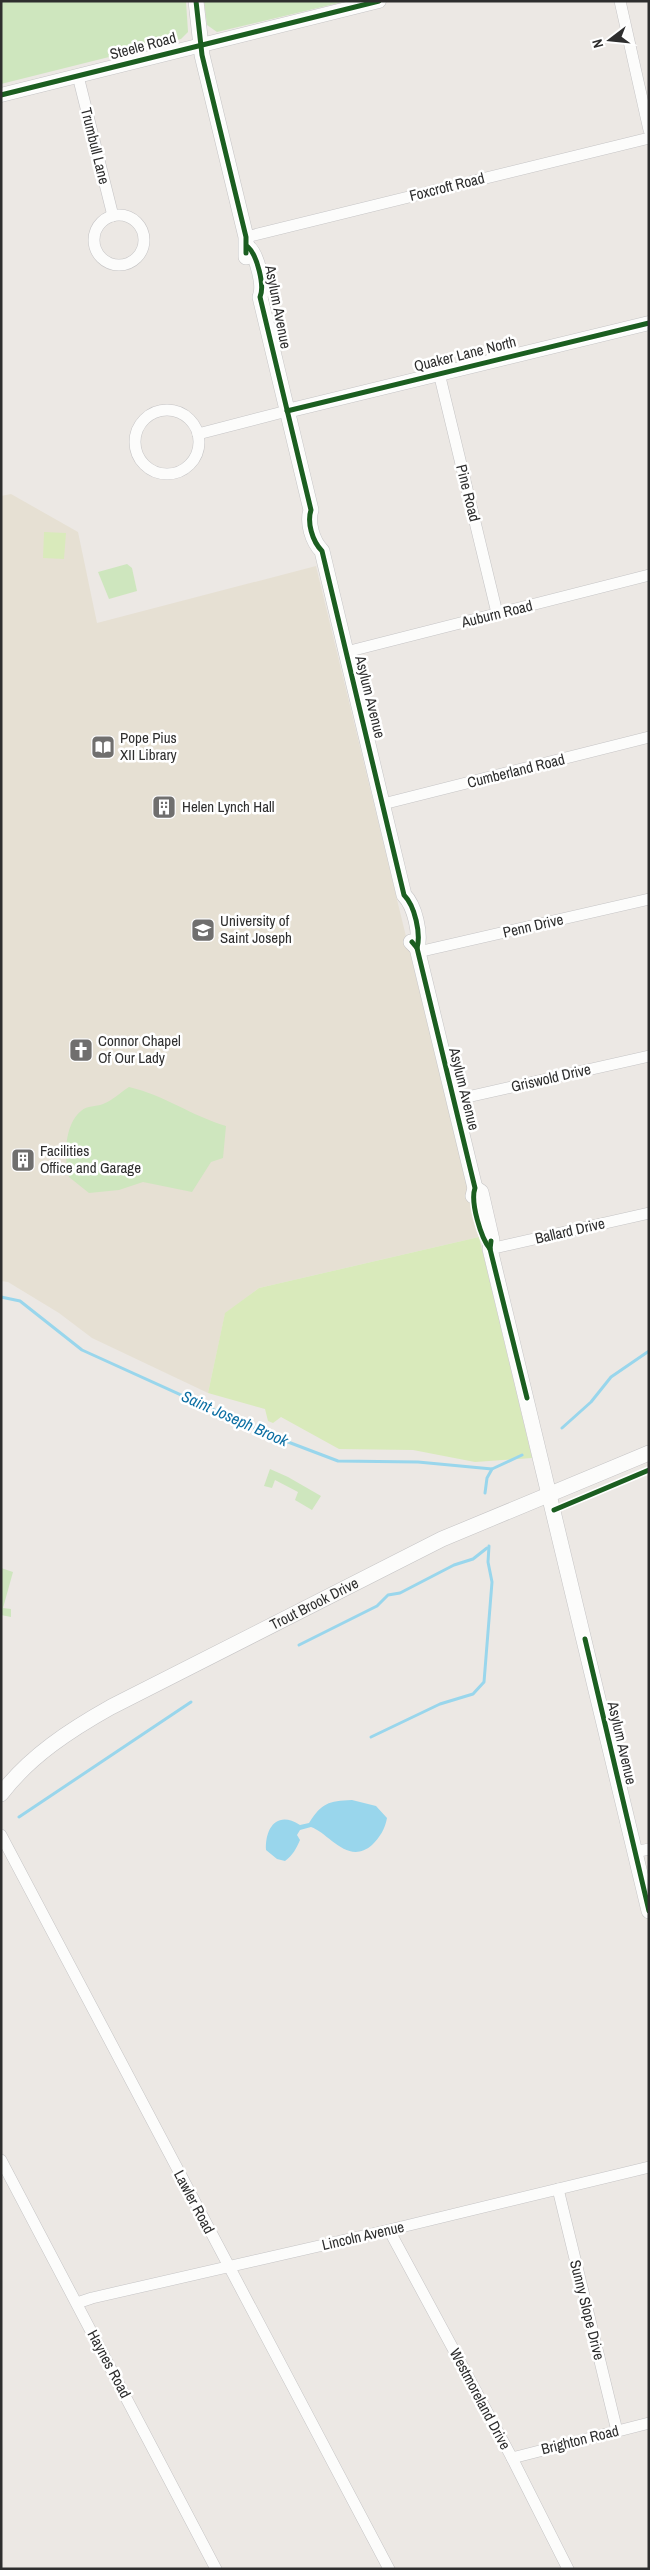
<svg xmlns="http://www.w3.org/2000/svg" width="650" height="2570" viewBox="0 0 650 2570" font-family="'Archivo Narrow',sans-serif">
  <style>
    .education { fill: #e6e0d3 }
    .green { fill: #cee6be }
    .pitch { fill: #d9eabb }
    .water { fill: #99d6ec }
    .lines { fill: none; stroke-linecap: round; stroke-linejoin: round }
    .stream { stroke: #99d6ec; stroke-width: 3 }
    .minor-casing { stroke: #c5c4c5; stroke-width: 12 }
    .tertiary-casing { stroke: #c5c4c5; stroke-width: 15 }
    .secondary-casing { stroke: #c5c4c5; stroke-width: 16 }
    .minor { stroke: #fcfcfb; stroke-width: 11 }
    .tertiary { stroke: #fcfcfb; stroke-width: 14 }
    .secondary { stroke: #fcfcfb; stroke-width: 15 }
    .cycleway-casing { stroke: #fff; stroke-width: 8 }
    .cycleway { stroke: #1b5e20; stroke-width: 5 }
    .labels { text-anchor: middle; stroke-width: 5; stroke-linejoin: round; paint-order: stroke }
    .street-label { font-size: 15px; fill: #2e2e2e; stroke: #fff }
    .poi-label { font-size: 15px; fill: #2e2e2e; stroke: #fff; text-anchor: start }
    .water-label { font-size: 16px; font-style: italic; fill: #0d6fa3; stroke: #fff }
  </style>
  <rect width="100%" height="100%" fill="#ece8e4"/>
  <!-- education -->
  <polygon class="education" points="11,494 78,532 97,623 316,566 479,1237 259,1288 225,1314 208,1393 92,1338 59,1313 8,1282 1,1281 1,496"/>
  <!-- green -->
  <g class="green">
    <polygon points="1,1 186,1 188,32 181,39 1,84"/>
    <polygon points="204,1 347,1 217,32 207,25"/>
    <polygon points="127,564 132,568 137,591 109,599 98,572"/>
    <path d="M 129,1087 C 164,1095 192,1116 226,1126 L 223,1158 L 211,1162 L 192,1192 L 143,1182 L 119,1190 L 89,1193 L 69,1177 C 64,1157 64,1125 81,1111 C 88,1105 95,1107 103,1104 C 112,1101 121,1092 129,1087 Z"/>
    <polygon points="270,1469 288,1477 321,1496 312,1510 295,1500 298,1492 275,1480 272,1488 264,1486"/>
    <polygon points="1,1568 13,1572 3,1608 11,1609 11,1617 1,1615"/>
  </g>
  <!-- pitch -->
  <g class="pitch">
    <polygon points="44,532 66,533 64,559 43,558"/>
    <polygon points="479,1237 532,1458 475,1462 413,1450 339,1449 281,1417 273,1423 268,1421 265,1409 208,1393 225,1313 259,1288"/>
  </g>
  <!-- water -->
  <path class="water" d="M 352,1800 L 376,1806 L 387,1818 C 385,1829 380,1837 372,1845 C 348,1866 329,1833 311,1827 L 300,1830 L 297,1835 L 300,1840 C 296,1849 293,1855 285,1861 L 277,1859 L 266,1850 C 265,1828 277,1810 300,1825 L 309,1823 C 322,1803 328,1801 352,1800 Z"/>
  <g class="lines">
    <!-- stream -->
    <g class="stream">
      <polyline points="1,1297 20,1301 82,1350 267,1434 338,1461 418,1462 492,1469 522,1455"/>
      <polyline points="562,1428 591,1402 611,1377 649,1351"/>
      <polyline points="485,1493 487,1478 492,1469"/>
      <polyline points="299,1645 377,1606 388,1595 400,1593 454,1565 473,1559 487,1548"/>
      <polyline points="371,1737 440,1704 473,1694 484,1682 492,1582 488,1562 489,1546"/>
      <polyline points="19,1817 191,1702"/>
    </g>
    <!-- minor casing -->
    <g class="minor-casing">
      <g id="minor">
        <polyline points="620,1 649,130"/>
        <polyline points="78,76 113,216"/>
        <circle cx="119" cy="240" r="25"/>
        <polyline points="246,237 649,138"/>
        <polyline points="439,373 497,613"/>
        <circle cx="167" cy="442" r="32"/>
        <polyline points="198,434 287,411"/>
        <polyline points="346,652 649,575"/>
        <polyline points="383,804 649,737"/>
        <polyline points="418,952 649,899"/>
        <polyline points="454,1100 649,1056"/>
        <polyline points="490,1249 649,1213"/>
        <polyline points="1,1835 389,2569"/>
        <polyline points="635,1852 649,1849"/>
        <polyline points="1,2160 216,2569"/>
        <polyline points="558,2189 617,2431"/>
        <polyline points="389,2230 512,2458 568,2569"/>
        <polyline points="77,2303 92,2298 389,2230 649,2167"/>
        <polyline points="512,2458 649,2423"/>
      </g>
    </g>
    <!-- tertiary casing -->
    <g class="tertiary-casing">
      <g id="tertiary">
        <polyline points="1,95 379,1"/>
        <polyline points="287,411 649,323"/>
      </g>
    </g>
    <!-- secondary casing -->
    <g class="secondary-casing">
      <g id="secondary">
        <polyline points="196,1 202,55 246,237 246,257"/>
        <path d="M 248,247 C 257,255 265,286 260,297 L 311,510 C 307,522 312,541 322,551 L 404,895 C 415,906 421,934 417,948"/>
        <polyline points="411,942 417,948 475,1188 473,1196"/>
        <polyline points="475,1188 481,1192 492,1240 490,1249 649,1911"/>
        <path id="s1" d="M 1,1794 C 30,1756 70,1730 111,1707 L 442,1539 L 649,1453"/>
      </g>
    </g>
    <!-- minor -->
    <use href="#minor" class="minor"/>
    <!-- tertiary -->
    <use href="#tertiary" class="tertiary"/>
    <!-- secondary -->
    <use href="#secondary" class="secondary"/>
    <!-- cycleway casing -->
    <g class="cycleway-casing">
      <g id="cycleway">
        <polyline points="196,1 202,55 246,237 246,253"/>
        <polyline points="1,95 379,1"/>
        <path d="M 248,247 C 257,255 265,286 260,297 L 311,510 C 307,522 312,541 322,551 L 404,895 C 415,906 421,934 417,948"/>
        <polyline points="287,411 649,323"/>
        <path d="M 412,942 L 417,948 L 475,1188 C 470,1202 481,1238 490,1249"/>
        <polyline points="491,1241 490,1249 527,1398"/>
        <polyline points="554,1510 649,1470"/>
        <polyline points="585,1639 649,1911"/>
      </g>
    </g>
    <!-- cycleway -->
    <use href="#cycleway" class="cycleway"/>
  </g>
  <!-- icons -->
  <defs>
    <g id="library-square" transform="scale(1.25)"><rect x="-9" y="-9" width="18" height="18" rx="4" fill="#706f6e" stroke="#fff"/><path d="M-6-4Q-3-5.5-.7-3.5V5Q-3 3-6 4ZM6-4Q3-5.5 .7-3.5V5Q3 3 6 4Z" fill="#fff"/></g>
    <g id="building-square" transform="scale(1.25)"><rect x="-9" y="-9" width="18" height="18" rx="4" fill="#706f6e" stroke="#fff"/><path d="M-4-6H4V6H1V3H-1V6H-4ZM-2.5-4.3h1.7v1.8h-1.7ZM.8-4.3h1.7v1.8H.8ZM-2.5-1h1.7V.8h-1.7ZM.8-1h1.7V.8H.8Z" fill="#fff"/></g>
    <g id="university-square" transform="scale(1.25)"><rect x="-9" y="-9" width="18" height="18" rx="4" fill="#706f6e" stroke="#fff"/><path d="M0-5L7-2L0 1L-7-2ZM-4 1L0 2.5L4 1V4Q0 6-4 4Z" fill="#fff"/></g>
    <g id="church-square" transform="scale(1.25)"><rect x="-9" y="-9" width="18" height="18" rx="4" fill="#706f6e" stroke="#fff"/><path d="M-1.2-6h2.4v3.5h3.3v2.4h-3.3V6h-2.4V-.1h-3.3v-2.4h3.3Z" fill="#fff"/></g>
  </defs>
  <g fill-rule="evenodd">
    <use href="#library-square" x="103" y="747"/>
    <use href="#building-square" x="164" y="807"/>
    <use href="#university-square" x="203" y="930"/>
    <use href="#church-square" x="81" y="1050"/>
    <use href="#building-square" x="23" y="1160"/>
  </g>
  <g class="labels">
    <!-- street labels -->
    <g class="street-label">
      <text transform="translate(143 46) rotate(-15)" y="5">Steele Road</text>
      <text transform="translate(95 146) rotate(76)" y="5">Trumbull Lane</text>
      <text transform="translate(447 187) rotate(-14)" y="5">Foxcroft Road</text>
      <text transform="translate(278 307) rotate(79)" y="5">Asylum Avenue</text>
      <text transform="translate(465 354) rotate(-14)" y="5">Quaker Lane North</text>
      <text transform="translate(468 493) rotate(76)" y="5">Pine Road</text>
      <text transform="translate(497 614) rotate(-14)" y="5">Auburn Road</text>
      <text transform="translate(370 697) rotate(76)" y="5">Asylum Avenue</text>
      <text transform="translate(516 771) rotate(-14)" y="5">Cumberland Road</text>
      <text transform="translate(533 926) rotate(-13)" y="5">Penn Drive</text>
      <text transform="translate(551 1078) rotate(-13)" y="5">Griswold Drive</text>
      <text transform="translate(464 1089) rotate(76)" y="5">Asylum Avenue</text>
      <text transform="translate(570 1231) rotate(-13)" y="5">Ballard Drive</text>
      <text dy="5" stroke="none"><textPath href="#s1" startOffset="369">Trout Brook Drive</textPath></text>
      <text transform="translate(622 1743) rotate(77)" y="5">Asylum Avenue</text>
      <text transform="translate(194 2202) rotate(62)" y="5">Lawler Road</text>
      <text transform="translate(363 2236) rotate(-13)" y="5">Lincoln Avenue</text>
      <text transform="translate(587 2310) rotate(76)" y="5">Sunny Slope Drive</text>
      <text transform="translate(109 2364) rotate(62)" y="5">Haynes Road</text>
      <text transform="translate(480 2399) rotate(62)" y="5">Westmoreland Drive</text>
      <text transform="translate(580 2440) rotate(-14)" y="5">Brighton Road</text>
    </g>
    <!-- poi labels -->
    <g class="poi-label">
      <text x="120" y="743">Pope Pius<tspan x="120" dy="17">XII Library</tspan></text>
      <text x="182" y="812">Helen Lynch Hall</text>
      <text x="220" y="926">University of<tspan x="220" dy="17">Saint Joseph</tspan></text>
      <text x="98" y="1046">Connor Chapel<tspan x="98" dy="17">Of Our Lady</tspan></text>
      <text x="40" y="1156">Facilities<tspan x="40" dy="17">Office and Garage</tspan></text>
    </g>
    <!-- water labels -->
    <g class="water-label">
      <text transform="translate(235 1418) rotate(24)" y="6">Saint Joseph Brook</text>
    </g>
  </g>
  <!-- border -->
  <rect width="650" height="2570" fill="none" stroke="#2e2e2e" stroke-width="5"/>
  <!-- north arrow -->
  <g transform="translate(610 40) rotate(254)" stroke="#ffffff" stroke-width="4" paint-order="stroke">
  <path d="M0-4L9 19L0 12L-9 19Z" fill="#2e2e2e"/>
  <text y="-8" font-size="14" font-weight="bold" text-anchor="middle" fill="#2e2e2e">N</text>
  </g>
</svg>
